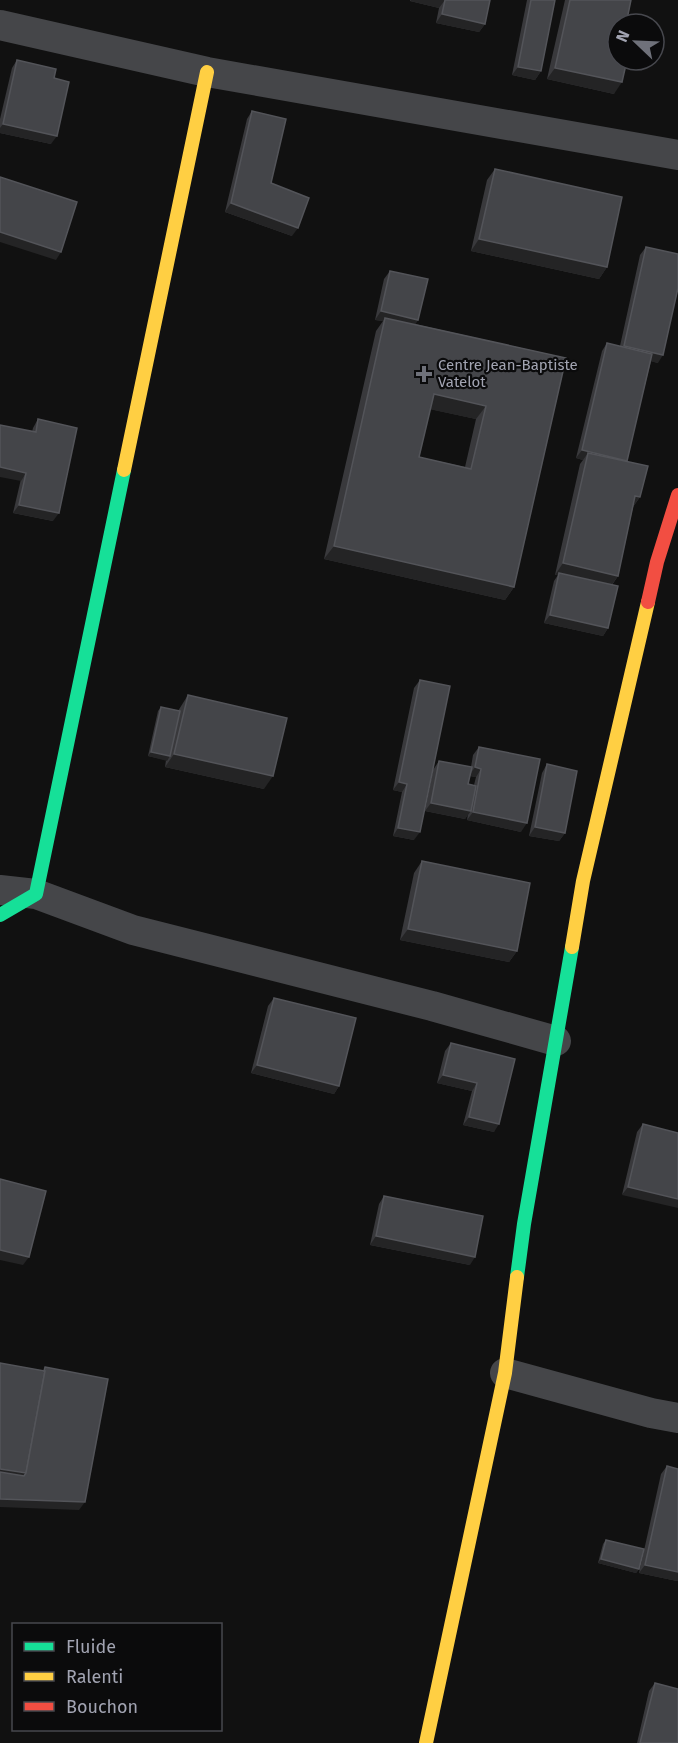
<svg xmlns="http://www.w3.org/2000/svg" width="678" height="1743" viewBox="0 0 678 1743" font-family="'Fira Sans',sans-serif">
  <style>
    .lines { fill: none; stroke-linecap: round; stroke-linejoin: round }
    .street { stroke: #454649; stroke-width: 30 }
    .fast { stroke: #16e098; stroke-width: 14 }
    .slow { stroke: #ffcf43; stroke-width: 14 }
    .jam { stroke: #f24e42; stroke-width: 14 }
    .wall { fill: #39393c; fill-rule: evenodd }
    .shaded-wall { fill: #242425 }
    .building { fill: #444549; stroke: #535459; stroke-width: 1.5; fill-rule: evenodd }
    .poi-dot { fill: #6f717a; stroke: #0b0b0c; stroke-width: 2 }
    .labels { text-anchor: middle; stroke-width: 4.5; stroke-linejoin: round; paint-order: stroke }
    .poi-label { font-size: 15px; fill: #a2a4b2; stroke: #0b0b0c; text-anchor: start }
  </style>
  <rect width="100%" height="100%" fill="#111"/>
  <g class="lines">
    <!-- street -->
    <g class="street">
      <polyline points="0,25 207,72 678,155"/>
      <polyline points="0,890 36,894 133,930 432,1006 556,1041"/>
      <polyline points="505,1373 651,1413 678,1418"/>
    </g>
    <!-- fast -->
    <g class="fast">
      <polyline points="0,915 36,894 124,470"/>
      <polyline points="517,1277 524,1224 572,947"/>
    </g>
    <!-- slow -->
    <g class="slow">
      <polyline points="124,470 207,72"/>
      <polyline points="572,947 583,881 648,602"/>
      <polyline points="426,1743 505,1373 517,1277"/>
    </g>
    <!-- jam -->
    <polyline class="jam" points="648,602 657,562 678,495"/>
  </g>
  <!-- wall -->
  <g class="wall">
    <polygon points="410,0 490,0 485,24 479,32 436,23 439,8 410,1"/>
    <polygon points="527,0 555,0 541,71 535,80 512,75"/>
    <polygon points="565,0 631,0 614,94 547,79"/>
    <polygon points="17,60 54,78 51,144 0,133 0,119 12,68"/>
    <polygon points="252,111 271,183 292,236 225,212 247,119"/>
    <polygon points="495,169 607,267 599,279 471,251 487,180"/>
    <polygon points="646,247 658,363 651,361 626,461 640,497 633,507 618,576 612,585 608,628 603,636 544,623 554,581 558,575 555,575 580,464 583,460 576,458 602,351 607,343 620,346 640,255"/>
    <path d="M 390,271 L 418,320 L 415,324 L 566,358 L 514,587 L 505,600 L 324,559 L 376,331 L 383,321 L 375,320 L 384,279 ZM 430,409 L 476,419 L 465,467 L 419,457 Z"/>
    <polygon points="38,419 53,521 13,513 33,428"/>
    <polygon points="420,680 414,840 393,836 402,792 393,790 414,688"/>
    <polygon points="188,695 264,789 165,767 166,760 148,756 158,711 161,707 178,711"/>
    <path d="M 479,747 L 521,832 L 467,820 L 468,814 L 465,819 L 425,811 L 433,770 L 439,761 L 471,767 L 473,755 ZM 470,776 L 476,777 L 474,785 L 468,784 Z"/>
    <polygon points="547,764 565,833 559,841 529,836 542,773"/>
    <polygon points="422,861 517,951 509,962 400,940 414,873"/>
    <polygon points="274,998 339,1086 334,1094 251,1073 268,1006"/>
    <polygon points="451,1043 515,1059 494,1132 463,1125 472,1091 437,1083 445,1051"/>
    <polygon points="643,1124 678,1133 622,1195 637,1132"/>
    <polygon points="384,1196 470,1265 370,1245 379,1204"/>
    <polygon points="667,1466 678,1469 677,1581 639,1573 661,1474"/>
    <polygon points="606,1540 639,1569 636,1573 598,1563 603,1544"/>
    <polygon points="655,1683 678,1743 637,1743 649,1691"/>
  </g>
  <!-- shaded-wall -->
  <g class="shaded-wall">
    <polygon points="411,0 445,0 439,8 410,1"/>
    <polygon points="442,14 485,24 479,32 436,23"/>
    <polygon points="518,67 541,71 535,80 512,75"/>
    <polygon points="555,68 622,82 614,94 547,79"/>
    <polygon points="3,124 57,136 51,144 0,133 0,128"/>
    <polygon points="231,203 298,228 292,236 225,212"/>
    <polygon points="0,232 61,252 56,260 0,242"/>
    <polygon points="479,239 607,267 599,279 471,251"/>
    <polygon points="381,311 418,320 413,328 385,318 383,321 375,320"/>
    <polygon points="624,346 663,355 658,363 618,354"/>
    <polygon points="434,394 486,406 476,419 424,408"/>
    <polygon points="582,450 627,461 588,453 583,460 576,458"/>
    <polygon points="0,467 26,473 21,481 0,477"/>
    <polygon points="635,496 640,497 632,508"/>
    <polygon points="19,505 59,513 53,521 13,513"/>
    <polygon points="334,546 514,587 505,600 324,559"/>
    <polygon points="563,563 618,576 610,587 559,573 558,575 555,575"/>
    <polygon points="550,615 608,628 603,636 544,623"/>
    <polygon points="151,752 170,756 167,761 148,756"/>
    <polygon points="174,754 273,776 264,789 165,767"/>
    <polygon points="475,767 481,769 476,777 469,776"/>
    <polygon points="399,782 407,784 402,792 393,790"/>
    <polygon points="431,803 471,811 465,819 425,811"/>
    <polygon points="473,812 527,823 521,832 467,820"/>
    <polygon points="535,827 565,833 559,841 529,836"/>
    <polygon points="398,828 420,832 414,840 393,836"/>
    <polygon points="408,929 517,951 509,962 400,940"/>
    <polygon points="257,1065 339,1086 334,1094 251,1073"/>
    <polygon points="443,1075 477,1083 472,1091 437,1083"/>
    <polygon points="469,1117 499,1124 494,1132 463,1125"/>
    <polygon points="628,1187 678,1199 678,1208 622,1195"/>
    <polygon points="376,1236 475,1257 470,1265 370,1245"/>
    <polygon points="0,1250 29,1257 23,1265 0,1260"/>
    <polygon points="0,1469 26,1473 18,1485 0,1481"/>
    <polygon points="0,1499 85,1502 79,1510 0,1507"/>
    <polygon points="601,1559 639,1569 636,1573 598,1563"/>
    <polygon points="645,1565 678,1572 678,1581 677,1581 639,1573"/>
  </g>
  <!-- building -->
  <g class="building">
    <polygon points="445,0 490,0 485,24 442,14"/>
    <polygon points="531,0 555,0 541,71 518,67"/>
    <polygon points="570,0 631,0 626,24 618,24 618,60 627,60 622,82 555,68"/>
    <polygon points="17,60 56,69 54,78 69,82 57,136 3,124"/>
    <polygon points="252,111 286,119 271,183 309,198 298,228 231,203"/>
    <polygon points="495,169 622,197 607,267 479,239"/>
    <polygon points="0,177 77,202 61,252 0,232"/>
    <polygon points="646,247 678,254 678,288 663,355 624,346"/>
    <polygon points="390,271 428,279 418,320 381,311"/>
    <path d="M 385,318 L 566,358 L 514,587 L 334,546 ZM 434,394 L 486,406 L 471,469 L 419,457 Z"/>
    <polygon points="607,343 652,354 627,461 582,450"/>
    <polygon points="38,419 77,428 59,513 19,505 26,473 0,467 0,425 36,432"/>
    <polygon points="588,453 648,466 640,497 635,496 618,576 563,563"/>
    <polygon points="559,573 618,586 608,628 550,615"/>
    <polygon points="420,680 450,686 420,832 398,828 407,784 399,782"/>
    <polygon points="188,695 287,718 273,776 174,754"/>
    <polygon points="161,707 180,711 170,756 151,752"/>
    <polygon points="479,747 540,759 527,823 473,812 481,769 475,767"/>
    <polygon points="439,761 472,767 468,784 476,786 471,811 431,803"/>
    <polygon points="547,764 577,771 565,833 535,827"/>
    <polygon points="422,861 530,883 517,951 408,929"/>
    <polygon points="274,998 356,1018 339,1086 257,1065"/>
    <polygon points="451,1043 515,1059 499,1124 469,1117 477,1083 443,1075"/>
    <polygon points="643,1124 678,1133 678,1199 628,1187"/>
    <polygon points="0,1179 46,1191 29,1257 0,1250"/>
    <polygon points="384,1196 483,1216 475,1257 376,1236"/>
    <polygon points="0,1363 45,1371 26,1473 0,1469"/>
    <polygon points="45,1367 108,1379 85,1502 0,1499 0,1472 24,1476 26,1473 45,1371 44,1371"/>
    <polygon points="667,1466 678,1469 678,1572 645,1565"/>
    <polygon points="606,1540 644,1549 639,1569 601,1559"/>
    <polygon points="655,1683 678,1689 678,1743 640,1743"/>
  </g>
  <!-- markers -->
  <path class="poi-dot" d="M421 365h6v6h6v6h-6v6h-6v-6h-6v-6h6z"/>
  <g class="labels">
    <!-- poi labels -->
    <g class="poi-label">
      <text x="438" y="370">Centre Jean-Baptiste<tspan x="438" dy="17">Vatelot</tspan></text>
    </g>
  </g>
  <!-- legend -->
  <rect x="12" y="1623" width="210" height="108" fill="#0b0b0c" stroke="#47484e" stroke-width="1.5"/>
  <rect x="24" y="1642" width="30" height="9" fill="#16e098" stroke="#47484e" stroke-width="1.5"/>
  <text x="66" y="1653" font-size="18" fill="#a2a4b2">Fluide</text>
  <rect x="24" y="1672" width="30" height="9" fill="#ffcf43" stroke="#47484e" stroke-width="1.5"/>
  <text x="66" y="1683" font-size="18" fill="#a2a4b2">Ralenti</text>
  <rect x="24" y="1702" width="30" height="9" fill="#f24e42" stroke="#47484e" stroke-width="1.5"/>
  <text x="66" y="1713" font-size="18" fill="#a2a4b2">Bouchon</text>
  <!-- north arrow -->
  <g transform="translate(636 42) rotate(293)"><circle r="28" fill="#0b0b0c" stroke="#47484e" stroke-width="1.5"/>
  <path d="M0-4.5L10 22L0 15L-10 22Z" fill="#6f717a"/>
  <text y="-9" font-size="16" font-weight="bold" text-anchor="middle" fill="#a2a4b2">N</text>
  </g>
</svg>
